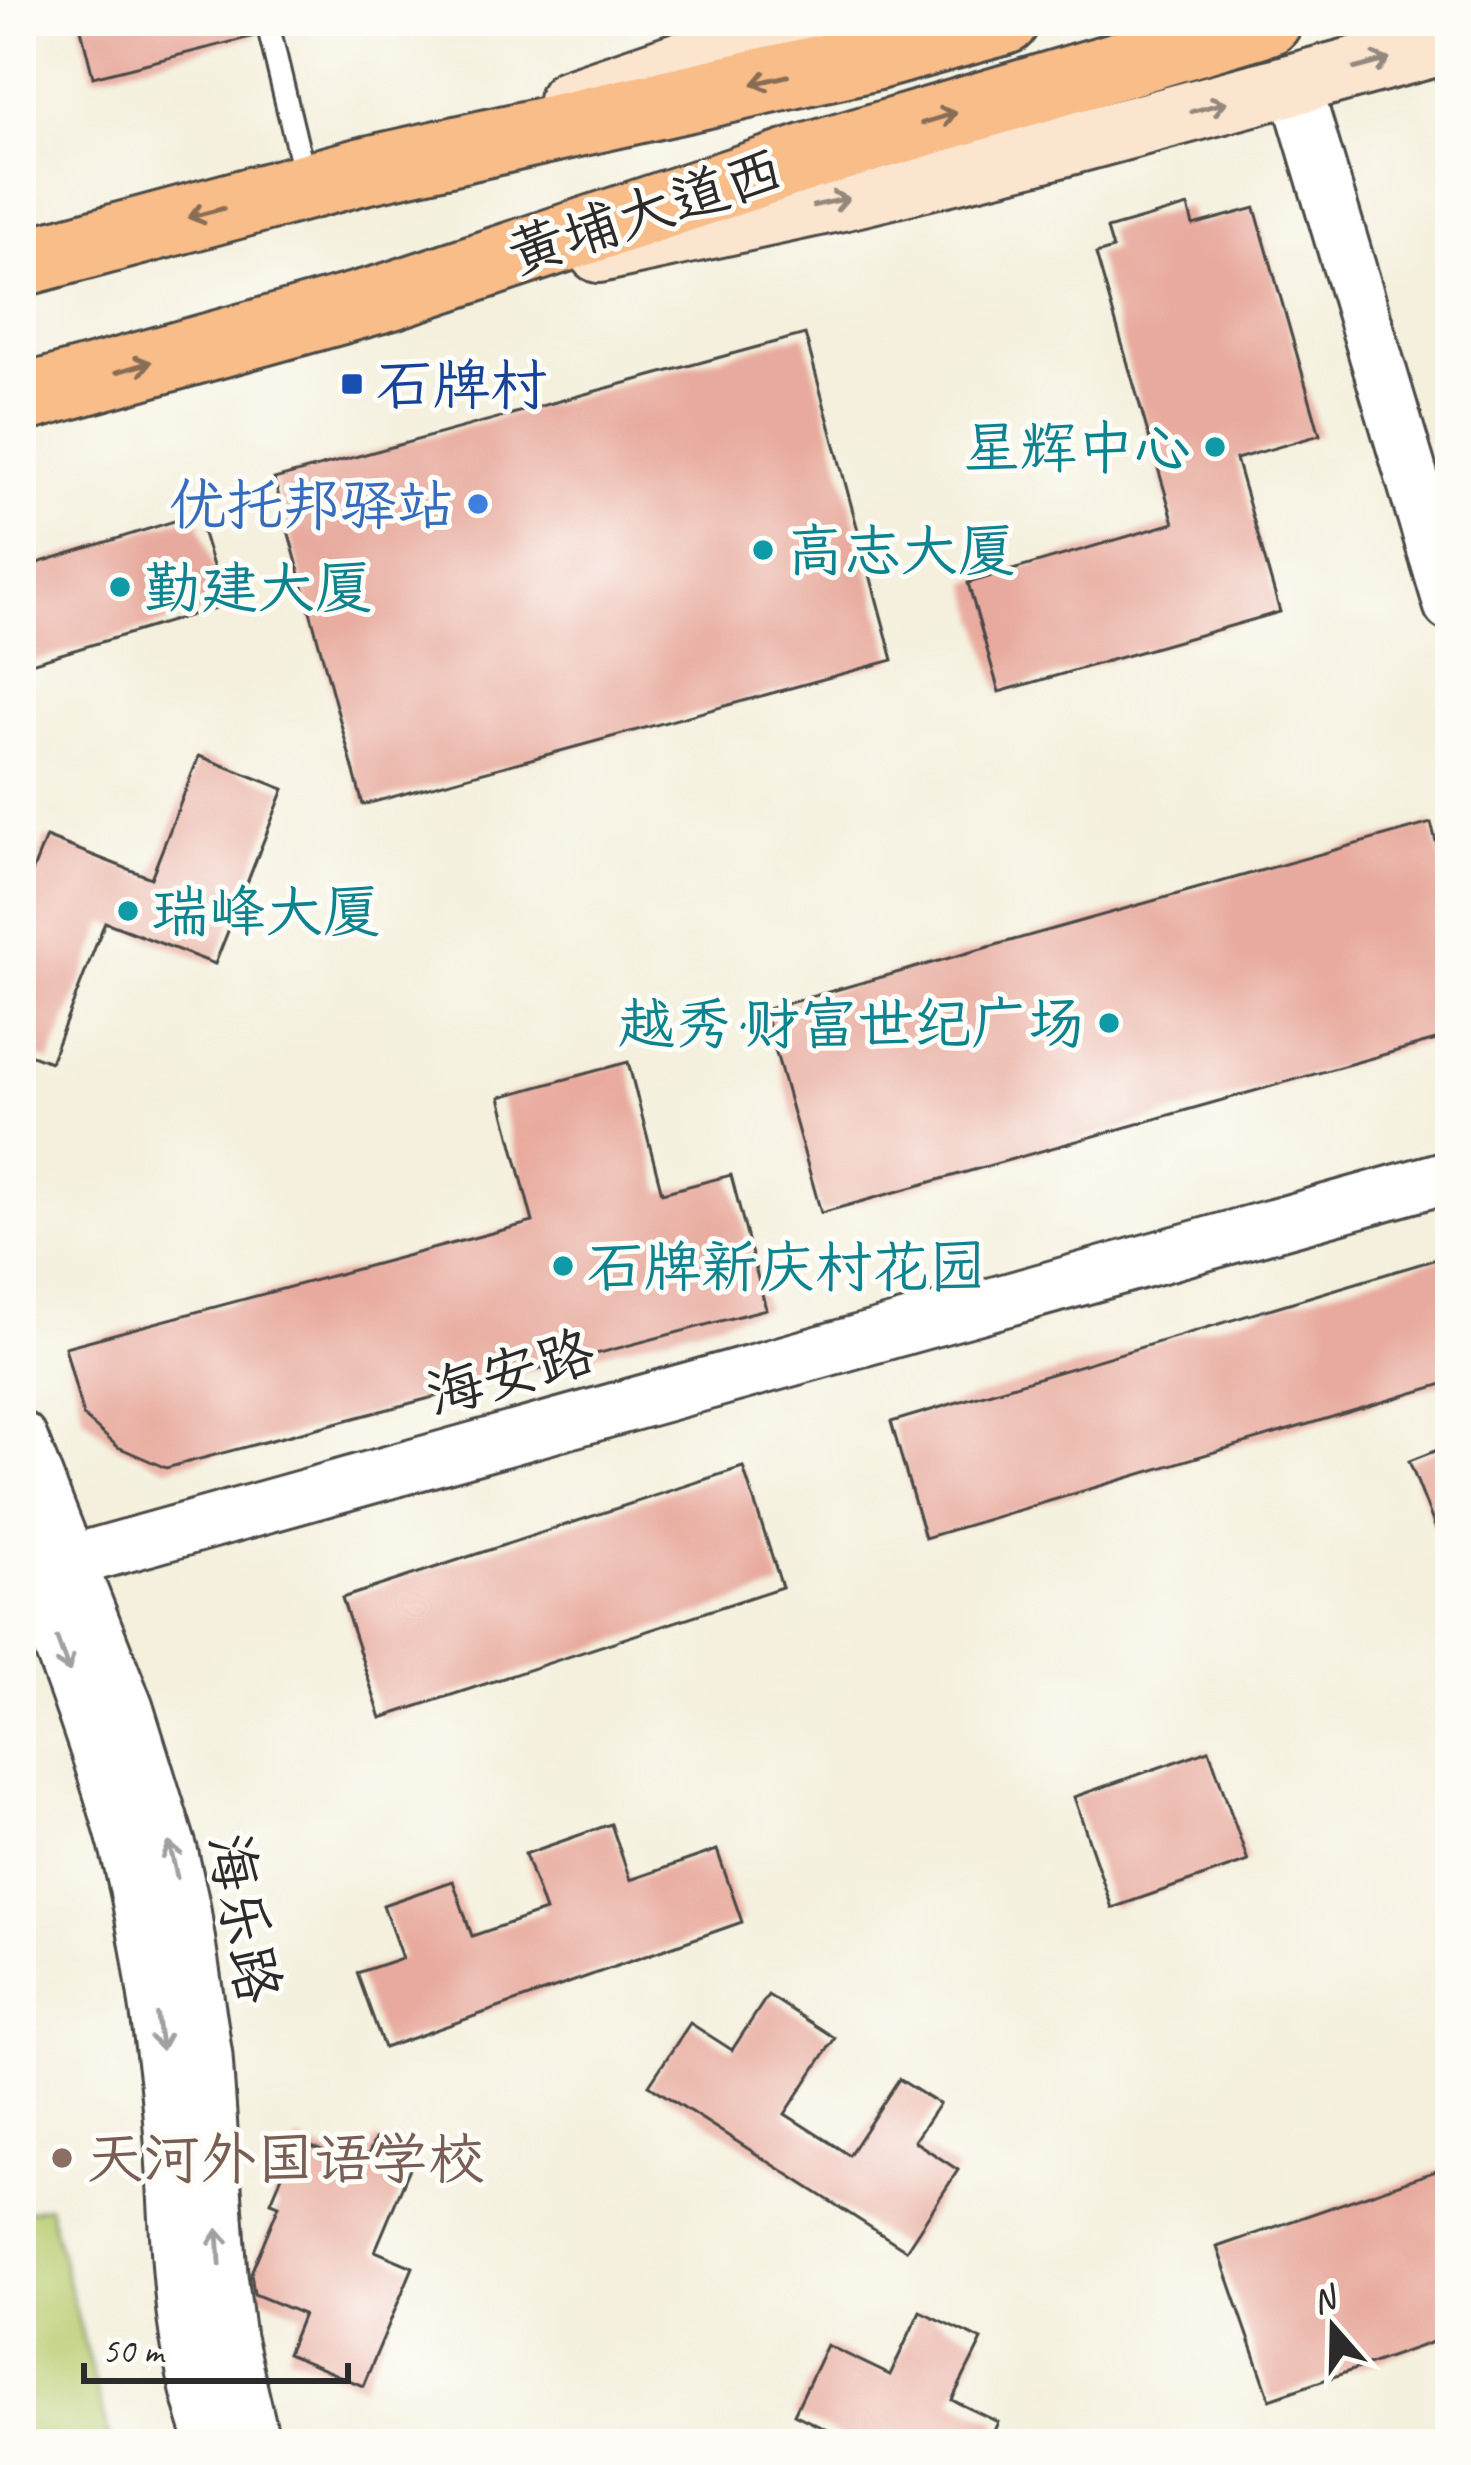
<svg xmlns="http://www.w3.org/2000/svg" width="1471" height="2465" viewBox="0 0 1471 2465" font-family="Caveat,'LXGW WenKai TC',sans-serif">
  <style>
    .green { fill: #b8cc6f; stroke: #727c4d; stroke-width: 3 }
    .building { fill: #e8aa9e }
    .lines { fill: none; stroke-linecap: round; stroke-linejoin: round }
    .service-casing { stroke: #494946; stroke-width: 27 }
    .tertiary-casing { stroke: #494946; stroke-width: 57 }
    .secondary-casing { stroke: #494946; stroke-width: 66 }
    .primary-casing { stroke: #494946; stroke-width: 72 }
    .service { stroke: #fff; stroke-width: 21 }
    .tertiary { stroke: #fff; stroke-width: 51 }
    .secondary { stroke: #fce5cf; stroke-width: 60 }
    .primary { stroke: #f8bd88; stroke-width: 66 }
    .oneway { stroke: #94887d }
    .oneway2 { stroke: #876d55 }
    .oneway3 { stroke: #a0a0a0 }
    .transit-dot { fill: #1a4fb4; stroke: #fdfcf7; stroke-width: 4.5 }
    .culture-dot { fill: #0f9aa8; stroke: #fdfcf7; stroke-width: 4.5 }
    .shop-dot { fill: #3f7fe0; stroke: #fdfcf7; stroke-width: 4.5 }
    .education-dot { fill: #8d6e63; stroke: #fdfcf7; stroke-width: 4.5 }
    .labels { text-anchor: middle; stroke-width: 10; stroke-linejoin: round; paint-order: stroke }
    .street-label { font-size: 57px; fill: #2b2b2b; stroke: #fdfcf7 }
    .transit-label { font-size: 57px; fill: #164399; stroke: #fdfcf7; text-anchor: start }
    .culture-label { font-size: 57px; fill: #0d838f; stroke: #fdfcf7; text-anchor: start }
    .shop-label { font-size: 57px; fill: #366cbe; stroke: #fdfcf7; text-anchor: end }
    .education-label { font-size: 57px; fill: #785e54; stroke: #fdfcf7; text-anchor: start }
  </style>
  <rect width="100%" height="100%" fill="#fdfcf7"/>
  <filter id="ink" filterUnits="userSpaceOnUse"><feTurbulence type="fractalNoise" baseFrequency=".00833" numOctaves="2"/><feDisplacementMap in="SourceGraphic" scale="24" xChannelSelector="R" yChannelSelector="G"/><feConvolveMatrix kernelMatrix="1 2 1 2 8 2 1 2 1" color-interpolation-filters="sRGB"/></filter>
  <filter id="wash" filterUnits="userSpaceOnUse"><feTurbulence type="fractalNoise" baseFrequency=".004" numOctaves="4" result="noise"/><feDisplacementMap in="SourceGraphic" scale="48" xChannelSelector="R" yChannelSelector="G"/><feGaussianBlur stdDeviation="2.7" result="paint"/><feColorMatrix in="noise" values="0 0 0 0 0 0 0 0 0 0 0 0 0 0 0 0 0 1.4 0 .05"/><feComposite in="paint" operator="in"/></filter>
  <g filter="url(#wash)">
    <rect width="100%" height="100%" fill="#f4f0dd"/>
    <!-- green -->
    <polygon class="green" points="48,2206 111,2444 21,2444 21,2213"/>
    <g id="blocks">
      <!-- building -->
      <g class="building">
        <polygon points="79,21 252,21 255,36 93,77"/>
        <polygon points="1188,206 1193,225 1255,208 1320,435 1236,459 1280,612 999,692 968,583 1174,523 1096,254 1113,249 1107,229"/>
        <polygon points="805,334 893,660 363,805 274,479"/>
        <polygon points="197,514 225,605 21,666 21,568"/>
        <polygon points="199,756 284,789 215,964 105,922 50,1062 21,1051 21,900 46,837 151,878"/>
        <polygon points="1431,823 1450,893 1450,1036 821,1213 764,1010"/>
        <polygon points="628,1062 662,1193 731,1175 766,1309 166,1468 118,1447 83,1416 65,1347 533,1222 500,1097"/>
        <polygon points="1450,1255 1450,1382 925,1538 891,1422"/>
        <polygon points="1450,1445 1450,1560 1448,1560 1409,1461"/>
        <polygon points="743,1467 782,1587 381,1718 342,1598"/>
        <polygon points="1209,1750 1248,1861 1112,1908 1074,1797"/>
        <polygon points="611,1824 630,1880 717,1850 742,1922 384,2048 357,1973 402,1958 383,1905 453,1881 472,1936 545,1911 525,1854"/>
        <polygon points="768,1995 835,2038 785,2114 849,2155 899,2079 939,2104 914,2141 958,2170 906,2250 649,2085 690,2023 732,2050"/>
        <polygon points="375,2139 415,2156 375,2251 413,2267 363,2386 287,2354 303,2314 254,2294 251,2273 279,2205 271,2202 297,2140 363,2167"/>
        <polygon points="1450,2166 1450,2336 1270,2399 1217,2247"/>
        <polygon points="920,2311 982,2340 952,2400 998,2422 988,2444 856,2444 794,2414 827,2345 890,2375"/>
      </g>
    </g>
  </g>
  <g filter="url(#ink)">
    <use href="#blocks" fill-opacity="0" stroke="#494946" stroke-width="3"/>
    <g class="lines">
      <!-- service casing -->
      <g class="service-casing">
        <polyline id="service" points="267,21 305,179"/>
      </g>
      <!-- tertiary casing -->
      <g class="tertiary-casing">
        <g id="tertiary">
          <polyline points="1295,85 1450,605"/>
          <polyline points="21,1438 127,1708 171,1850 184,1909 206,2056 221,2275 229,2338 254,2444"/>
          <path d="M 21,1546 C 59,1642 96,1740 124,1840 C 144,1913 154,1990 164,2065 C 181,2192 167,2321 214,2444"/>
          <polyline points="21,1575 1450,1176"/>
        </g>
      </g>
      <!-- secondary casing -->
      <g class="secondary-casing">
        <g id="secondary">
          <polyline points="569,100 802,21"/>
          <polyline points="599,252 837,201 1032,154 1450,42"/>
        </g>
      </g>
      <!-- primary casing -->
      <g class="primary-casing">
        <g id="primary">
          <polyline points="21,263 359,172 877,56 1005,21"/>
          <polyline points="21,399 388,297 808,157 1268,21"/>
        </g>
      </g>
      <!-- service -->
      <use href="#service" class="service"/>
      <!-- tertiary -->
      <use href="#tertiary" class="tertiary"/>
      <!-- secondary -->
      <use href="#secondary" class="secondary"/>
      <!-- primary -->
      <use href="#primary" class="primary"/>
    </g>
    <!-- one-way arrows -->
    <defs><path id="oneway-shaft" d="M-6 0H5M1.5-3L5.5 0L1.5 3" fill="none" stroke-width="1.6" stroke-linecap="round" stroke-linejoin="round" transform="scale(3)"/></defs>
    <g class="oneway">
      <use href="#oneway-shaft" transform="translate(1372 64) rotate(-15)"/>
      <use href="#oneway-shaft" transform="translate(1209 107) rotate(-15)"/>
      <use href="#oneway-shaft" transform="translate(831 202) rotate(-12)"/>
    </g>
    <g class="oneway2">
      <use href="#oneway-shaft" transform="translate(770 80) rotate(167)"/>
      <use href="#oneway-shaft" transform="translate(939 118) rotate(-17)"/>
      <use href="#oneway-shaft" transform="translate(206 213) rotate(165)"/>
      <use href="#oneway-shaft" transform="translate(134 367) rotate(-16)"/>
    </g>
    <g class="oneway3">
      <use href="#oneway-shaft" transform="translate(63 1655) rotate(70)"/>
      <use href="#oneway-shaft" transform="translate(173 1860) rotate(-103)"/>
      <use href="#oneway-shaft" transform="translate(159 2032) rotate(82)"/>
      <use href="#oneway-shaft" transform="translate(219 2247) rotate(-94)"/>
    </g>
  </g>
  <!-- markers -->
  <rect class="transit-dot" x="340" y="372" width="24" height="24" rx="6"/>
  <g class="culture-dot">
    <circle cx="1215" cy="447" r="12"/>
    <circle cx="763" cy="550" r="12"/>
    <circle cx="120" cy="587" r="12"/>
    <circle cx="128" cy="911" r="12"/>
    <circle cx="1109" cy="1023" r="12"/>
    <circle cx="563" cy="1266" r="12"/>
  </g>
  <circle class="shop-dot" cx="478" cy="504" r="12"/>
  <circle class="education-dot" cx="62" cy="2158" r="12"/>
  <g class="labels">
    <!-- street labels -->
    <g class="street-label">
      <text transform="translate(645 211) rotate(-18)" y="20">黄埔大道西</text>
      <text transform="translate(510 1372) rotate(-16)" y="20">海安路</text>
      <text transform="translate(245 1918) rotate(79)" y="20">海乐路</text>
    </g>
    <!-- transit labels -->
    <g class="transit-label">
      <text x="376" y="404">石牌村</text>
    </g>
    <!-- culture labels -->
    <g class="culture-label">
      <text x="1191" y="467" text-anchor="end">星辉中心</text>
      <text x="787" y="570">高志大厦</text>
      <text x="144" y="607">勤建大厦</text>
      <text x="152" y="931">瑞峰大厦</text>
      <text x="1085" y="1043" text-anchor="end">越秀·财富世纪广场</text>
      <text x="587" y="1286">石牌新庆村花园</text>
    </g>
    <!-- shop labels -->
    <g class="shop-label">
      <text x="454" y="524">优托邦驿站</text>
    </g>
    <!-- education labels -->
    <g class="education-label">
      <text x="86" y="2178">天河外国语学校</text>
    </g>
  </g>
  <!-- margin -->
  <rect width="1471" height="2465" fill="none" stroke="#fdfcf7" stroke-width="72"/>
  <!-- north arrow -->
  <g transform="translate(1333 2327) rotate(340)" stroke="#fdfcf7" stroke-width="9" paint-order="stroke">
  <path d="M0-9L21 45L0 30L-21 45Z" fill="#2b2b2b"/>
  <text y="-18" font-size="33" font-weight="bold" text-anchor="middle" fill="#2b2b2b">N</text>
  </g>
  <!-- scale -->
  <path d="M84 2363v18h264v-18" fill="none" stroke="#2b2b2b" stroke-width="6"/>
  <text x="102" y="2363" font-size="36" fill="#2b2b2b" stroke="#fdfcf7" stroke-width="9" paint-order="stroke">50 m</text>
</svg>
